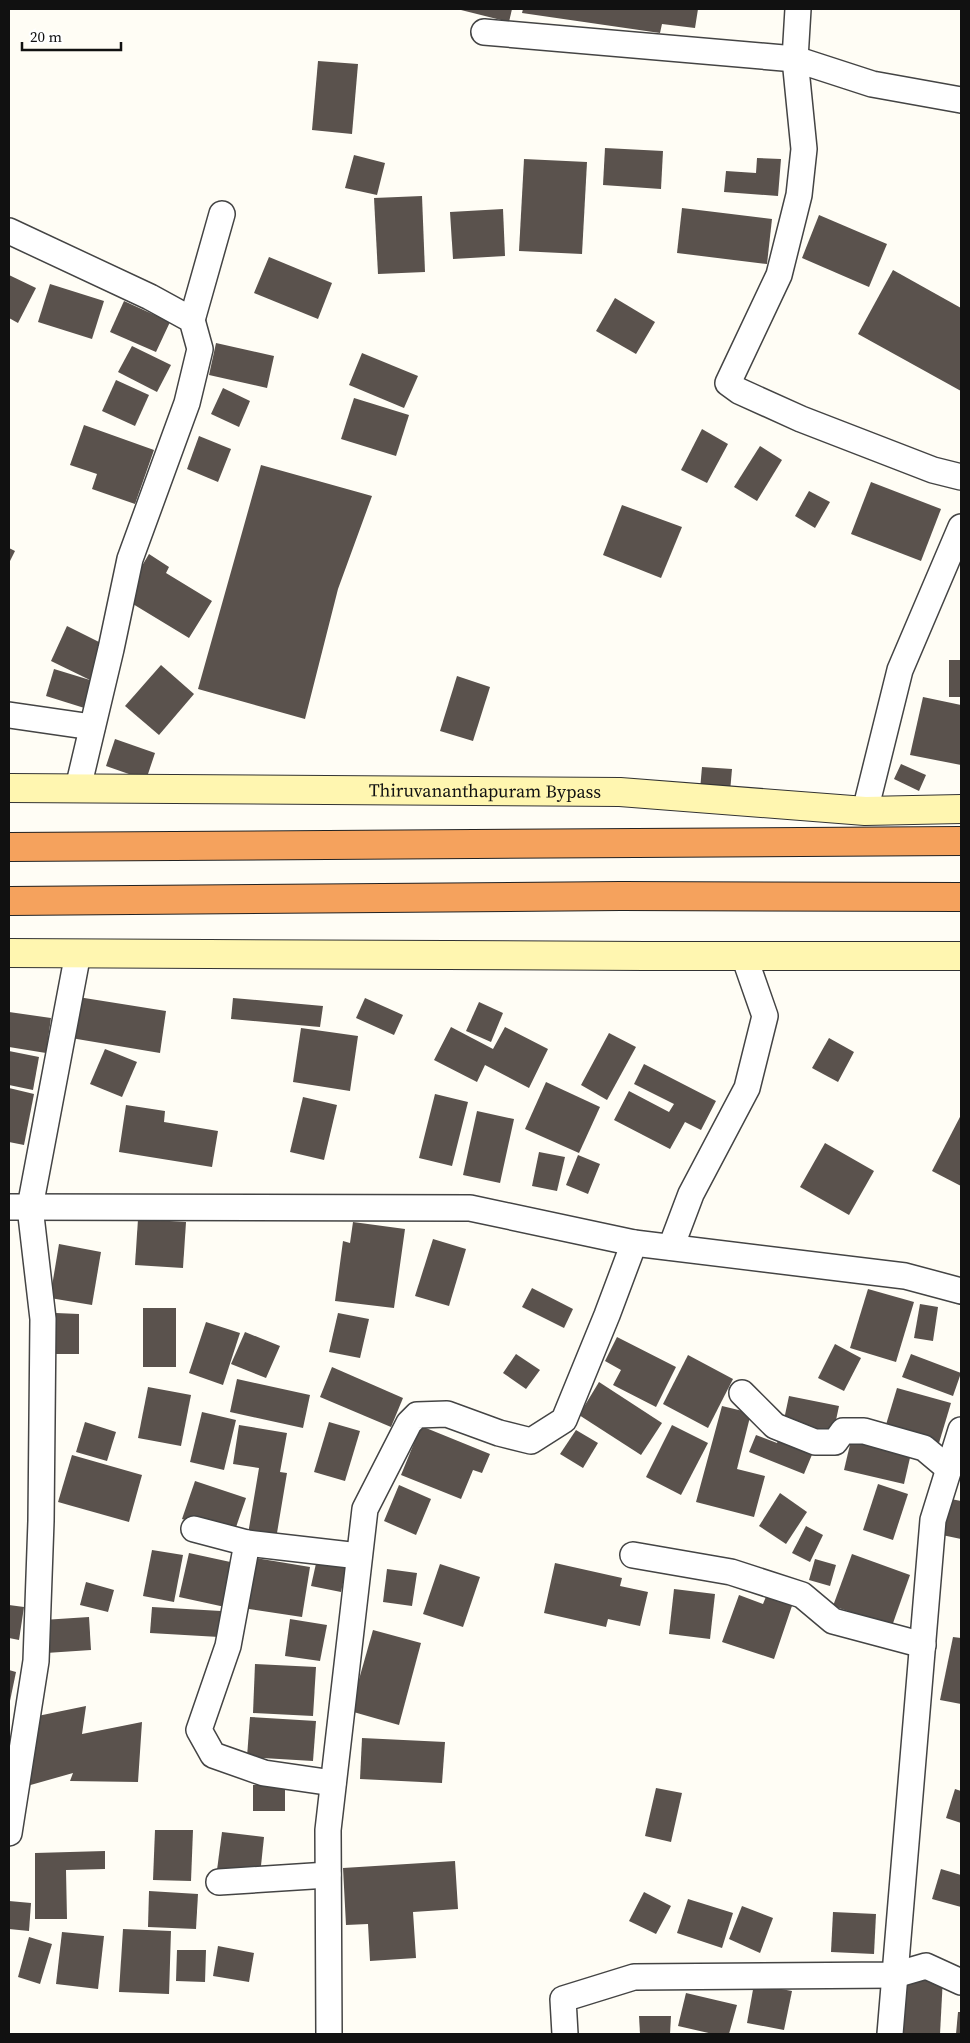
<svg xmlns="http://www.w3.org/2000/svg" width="970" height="2043" viewBox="0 0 970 2043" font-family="'Source Serif 4',serif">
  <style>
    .building { fill: #5a524d }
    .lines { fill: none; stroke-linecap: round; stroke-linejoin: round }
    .street-casing { stroke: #444; stroke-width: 28 }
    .secondary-casing { stroke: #333; stroke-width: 30 }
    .highway-casing { stroke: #222; stroke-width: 30 }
    .street { stroke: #fff; stroke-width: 25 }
    .secondary { stroke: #fff6b0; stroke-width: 28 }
    .highway { stroke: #f5a25d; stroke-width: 28 }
    .labels { text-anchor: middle; stroke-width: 5; stroke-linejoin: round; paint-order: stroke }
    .street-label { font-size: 18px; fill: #111; stroke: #fff }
  </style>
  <rect width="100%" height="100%" fill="#fffdf5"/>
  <!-- building -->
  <g class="building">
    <polygon points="457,9 512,9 509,22"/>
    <polygon points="523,9 698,9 695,28 662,24 660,33 522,13"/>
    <polygon points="318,61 358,64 352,134 312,130"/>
    <polygon points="605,148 663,151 661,189 603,185"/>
    <polygon points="354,155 385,163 377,195 345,188"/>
    <polygon points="757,158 781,159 778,196 724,192 726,171 756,173"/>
    <polygon points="524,159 587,162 582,254 519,251"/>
    <polygon points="422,196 425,272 378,274 374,198"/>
    <polygon points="682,208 772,219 767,264 677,253"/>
    <polygon points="503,209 505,256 453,259 450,212"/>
    <polygon points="819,215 887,244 869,287 802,258"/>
    <polygon points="269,257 332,283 318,319 254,293"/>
    <polygon points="893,270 961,308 961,391 858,334"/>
    <polygon points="9,275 36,288 18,323 9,318"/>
    <polygon points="50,284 104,301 92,339 38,322"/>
    <polygon points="615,298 655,322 636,354 596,331"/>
    <polygon points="124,301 170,322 156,352 110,332"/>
    <polygon points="216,343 274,356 267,388 209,375"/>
    <polygon points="132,346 171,365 157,392 118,372"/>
    <polygon points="362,353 418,376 404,408 349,385"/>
    <polygon points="116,380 149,395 135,426 102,411"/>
    <polygon points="223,388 250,401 239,427 211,414"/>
    <polygon points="354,398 409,415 396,456 341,439"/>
    <polygon points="84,425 154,450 135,504 92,489 97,474 70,465"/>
    <polygon points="702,429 728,444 707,483 681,470"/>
    <polygon points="199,436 231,449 218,482 187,469"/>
    <polygon points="760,446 782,460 757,501 734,487"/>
    <polygon points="261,465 372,496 338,589 305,719 198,689"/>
    <polygon points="871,482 941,509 921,561 851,534"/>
    <polygon points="809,491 830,502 815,528 795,516"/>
    <polygon points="622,505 682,527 661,578 603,555"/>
    <polygon points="9,548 15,551 9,563"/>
    <polygon points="149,554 169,567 166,573 212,601 189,638 123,598"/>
    <polygon points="67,626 107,646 90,680 51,661"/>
    <rect x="949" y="660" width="12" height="37"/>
    <polygon points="161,665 194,694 159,735 125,706"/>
    <polygon points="54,669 103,684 94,711 46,696"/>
    <polygon points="457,676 490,687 473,741 440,731"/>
    <polygon points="923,697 961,705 961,765 910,755"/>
    <polygon points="115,739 155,753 146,780 106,766"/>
    <polygon points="901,764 926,775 919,791 894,779"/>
    <polygon points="702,767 732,769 730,792 700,790"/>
    <polygon points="78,997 166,1011 160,1053 71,1038"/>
    <polygon points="233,998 323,1006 320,1027 231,1019"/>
    <polygon points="365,998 403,1015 394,1035 356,1018"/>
    <polygon points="479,1002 503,1013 491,1042 466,1031"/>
    <polygon points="9,1012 51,1018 46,1053 9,1047"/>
    <polygon points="451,1027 493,1049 505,1027 548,1049 529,1088 485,1065 477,1082 434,1060"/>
    <polygon points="301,1028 358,1036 350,1091 293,1082"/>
    <polygon points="609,1033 636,1047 607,1100 581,1085"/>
    <polygon points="829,1038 854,1052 838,1082 812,1068"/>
    <polygon points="105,1049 137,1062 122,1097 90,1084"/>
    <polygon points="9,1051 39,1057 33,1090 9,1085"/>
    <polygon points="644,1064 716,1101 701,1130 685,1122 670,1149 614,1120 629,1091 669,1112 674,1104 634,1084"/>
    <polygon points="546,1082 600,1107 579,1153 525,1129"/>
    <polygon points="9,1088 34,1094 24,1145 9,1142"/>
    <polygon points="435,1094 468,1102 452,1166 419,1158"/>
    <polygon points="303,1097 337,1105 324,1160 290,1152"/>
    <polygon points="126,1105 165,1111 164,1122 218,1131 212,1167 119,1152"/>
    <polygon points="477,1111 514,1119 500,1183 463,1175"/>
    <polygon points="961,1115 961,1186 932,1171"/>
    <polygon points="825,1143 874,1171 849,1215 800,1187"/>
    <polygon points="539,1152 565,1157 557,1191 532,1186"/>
    <polygon points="578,1155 600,1164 588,1194 566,1185"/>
    <polygon points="138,1219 186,1222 183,1268 135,1265"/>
    <polygon points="353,1222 405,1229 394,1308 335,1301 343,1241 350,1243"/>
    <polygon points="433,1239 466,1249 449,1306 415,1296"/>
    <polygon points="59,1244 101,1252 92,1305 50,1298"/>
    <polygon points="532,1288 573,1309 564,1328 522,1307"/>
    <polygon points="868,1289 914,1302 896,1362 850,1348"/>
    <polygon points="920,1304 938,1307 933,1341 914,1338"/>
    <rect x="143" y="1308" width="33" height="59"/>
    <polygon points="56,1313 79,1314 79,1354 55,1354"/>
    <polygon points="338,1313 369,1319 360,1358 329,1352"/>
    <polygon points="206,1322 240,1333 223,1385 189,1373"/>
    <polygon points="245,1332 280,1346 266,1378 231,1364"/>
    <polygon points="617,1337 676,1367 656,1407 613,1385 621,1370 605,1361"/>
    <polygon points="835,1344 861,1358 844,1391 818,1378"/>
    <polygon points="516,1354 540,1370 526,1389 503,1373"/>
    <polygon points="911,1354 961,1373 953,1396 902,1377"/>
    <polygon points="688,1355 733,1379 708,1428 663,1404"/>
    <polygon points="332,1367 403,1398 391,1427 320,1397"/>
    <polygon points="237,1379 310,1395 303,1428 230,1412"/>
    <polygon points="599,1382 662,1423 641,1455 579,1415"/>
    <polygon points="148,1387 191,1395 181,1446 138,1438"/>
    <polygon points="897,1388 951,1403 939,1443 885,1428"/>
    <polygon points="789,1396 839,1406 832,1439 782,1429"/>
    <polygon points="722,1406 751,1413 737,1469 765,1476 754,1517 696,1502"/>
    <polygon points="202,1412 236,1420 224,1470 190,1462"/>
    <polygon points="85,1422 116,1432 107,1461 76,1452"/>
    <polygon points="329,1422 360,1431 345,1481 314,1472"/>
    <polygon points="239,1425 287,1433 280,1472 287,1473 276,1539 248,1534 259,1468 233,1464"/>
    <polygon points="672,1425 708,1443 681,1495 646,1477"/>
    <polygon points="421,1426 490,1454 482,1473 473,1470 461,1499 401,1475"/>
    <polygon points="576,1430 598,1443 583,1468 560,1454"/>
    <polygon points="782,1431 816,1445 804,1474 749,1452 756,1435 777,1443"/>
    <polygon points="852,1436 912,1449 904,1484 844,1470"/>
    <polygon points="72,1455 142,1475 129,1522 58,1502"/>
    <polygon points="195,1481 246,1498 233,1536 182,1519"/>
    <polygon points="878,1484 908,1494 893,1540 863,1530"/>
    <polygon points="399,1485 431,1499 416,1535 384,1521"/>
    <polygon points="780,1493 807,1512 786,1544 759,1526"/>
    <polygon points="951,1499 961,1501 961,1539 942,1535"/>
    <polygon points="806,1526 823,1535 810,1562 792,1553"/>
    <polygon points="152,1550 183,1555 174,1602 143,1596"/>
    <polygon points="189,1553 235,1563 225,1607 179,1597"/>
    <polygon points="852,1554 910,1575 892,1626 833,1606"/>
    <polygon points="250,1557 310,1567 302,1617 242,1608"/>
    <polygon points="317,1559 347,1565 341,1592 311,1586"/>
    <polygon points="815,1559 836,1565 830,1586 809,1580"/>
    <polygon points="555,1563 622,1578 620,1586 648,1592 640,1626 608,1619 606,1627 544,1613"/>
    <polygon points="440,1564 480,1577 463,1627 423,1614"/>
    <polygon points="387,1569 417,1573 412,1606 383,1602"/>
    <polygon points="86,1582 114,1590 108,1612 80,1605"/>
    <polygon points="674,1589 715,1594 710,1639 669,1634"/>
    <polygon points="769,1589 795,1597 774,1659 722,1642 739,1595 763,1604"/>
    <polygon points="9,1605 24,1607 19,1640 9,1638"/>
    <polygon points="152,1607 221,1611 219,1637 150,1633"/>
    <polygon points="89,1617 91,1650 46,1653 43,1620"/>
    <polygon points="290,1619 327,1625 320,1661 285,1656"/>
    <polygon points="373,1630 421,1643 399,1725 350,1711"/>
    <polygon points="953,1637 961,1638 961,1704 940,1700"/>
    <polygon points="255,1664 316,1667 313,1716 253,1713"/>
    <polygon points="9,1670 16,1672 10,1701 9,1701"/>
    <polygon points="86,1706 82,1734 142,1722 138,1782 70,1781 73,1773 27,1786 28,1718"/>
    <polygon points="250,1717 316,1721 313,1761 247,1757"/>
    <polygon points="362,1738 445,1742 442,1783 360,1779"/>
    <polygon points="285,1784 285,1811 253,1811 253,1785"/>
    <polygon points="656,1788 682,1793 671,1842 645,1836"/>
    <polygon points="955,1789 961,1791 961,1823 946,1818"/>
    <polygon points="155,1830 193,1830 191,1881 153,1880"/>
    <polygon points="222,1832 264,1837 260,1875 217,1870"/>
    <polygon points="105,1851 105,1869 66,1870 67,1919 35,1919 35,1853"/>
    <polygon points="455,1861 458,1909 413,1912 416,1958 370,1961 368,1924 346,1925 343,1868"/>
    <polygon points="941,1869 961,1875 961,1907 932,1899"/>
    <polygon points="149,1891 198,1894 196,1929 148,1927"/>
    <polygon points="644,1892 671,1906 656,1934 629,1921"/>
    <polygon points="688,1899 733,1913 722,1948 677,1933"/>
    <polygon points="9,1901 31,1903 29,1931 9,1929"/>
    <polygon points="742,1906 773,1918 760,1953 729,1939"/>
    <polygon points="833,1912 876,1914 874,1954 831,1952"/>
    <polygon points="123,1929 171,1931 169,1994 119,1992"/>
    <polygon points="62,1932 104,1936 98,1989 56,1984"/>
    <polygon points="29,1937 52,1944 40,1984 18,1977"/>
    <polygon points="218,1946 254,1953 249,1982 213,1976"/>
    <polygon points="177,1950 206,1950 205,1982 176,1981"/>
    <polygon points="901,1974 943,1977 940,2034 898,2034"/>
    <polygon points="754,1984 792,1991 784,2030 747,2023"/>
    <polygon points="686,1993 737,2005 729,2034 713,2034 678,2026"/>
    <polygon points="958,2012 961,2012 961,2034 956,2034"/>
    <polygon points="639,2016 671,2016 670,2034 640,2034"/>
  </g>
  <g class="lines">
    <!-- street casing -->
    <g class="street-casing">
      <g id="street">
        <polyline points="798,9 795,59 804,149 799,195 779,275 728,383 739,391 801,419 933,470 961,477"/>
        <polyline points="484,32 795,59 872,84 961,100"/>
        <polyline points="9,231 150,297 192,320 200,349 187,403 130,559 111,649 78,788"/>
        <polyline points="192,320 222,214"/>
        <polyline points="9,715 92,727"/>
        <polyline points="865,811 900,670 961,527"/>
        <polyline points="9,1207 470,1208 634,1243 905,1276 961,1291"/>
        <polyline points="671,1247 691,1194 747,1088 765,1016 744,956"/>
        <polyline points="742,1393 775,1426 815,1442 835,1442 843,1431 864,1431 924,1448 949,1469"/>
        <polyline points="194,1529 247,1543 359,1556"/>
        <polyline points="247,1543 228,1646 199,1730 213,1755 264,1773 333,1783"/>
        <polyline points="633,1555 731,1572 802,1595 833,1621 923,1645"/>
        <polyline points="9,1833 36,1661 41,1521 43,1319 30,1207 78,953"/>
        <polyline points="219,1882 328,1875"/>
        <polyline points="329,2034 328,1830 365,1509 409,1423 417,1415 447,1414 499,1433 531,1441 564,1420 607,1315 634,1243"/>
        <polyline points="565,2034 563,1999 634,1977 895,1975 926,1966 961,1982"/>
        <polyline points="890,2034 933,1520 961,1430"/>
      </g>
    </g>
    <!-- secondary casing -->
    <g class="secondary-casing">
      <g id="secondary">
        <path id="s1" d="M 9,788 L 620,792 L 865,811 L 961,809"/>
        <polyline points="9,953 646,956 961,956"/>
      </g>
    </g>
    <!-- highway casing -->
    <g class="highway-casing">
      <g id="highway">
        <polyline points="9,847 961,841"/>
        <polyline points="9,901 621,896 961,897"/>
      </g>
    </g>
    <!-- street -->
    <use href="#street" class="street"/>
    <!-- secondary -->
    <use href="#secondary" class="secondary"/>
    <!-- highway -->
    <use href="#highway" class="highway"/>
  </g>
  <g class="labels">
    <!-- street labels -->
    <g class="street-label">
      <text dy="6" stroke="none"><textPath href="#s1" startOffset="476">Thiruvananthapuram Bypass</textPath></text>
    </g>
  </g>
  <!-- border -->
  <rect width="970" height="2043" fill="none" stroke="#111111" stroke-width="20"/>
  <!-- scale -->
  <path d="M22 42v8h99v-8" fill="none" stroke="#111111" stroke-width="2.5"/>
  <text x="30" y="42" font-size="15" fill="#111111" stroke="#ffffff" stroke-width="4" paint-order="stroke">20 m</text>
</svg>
